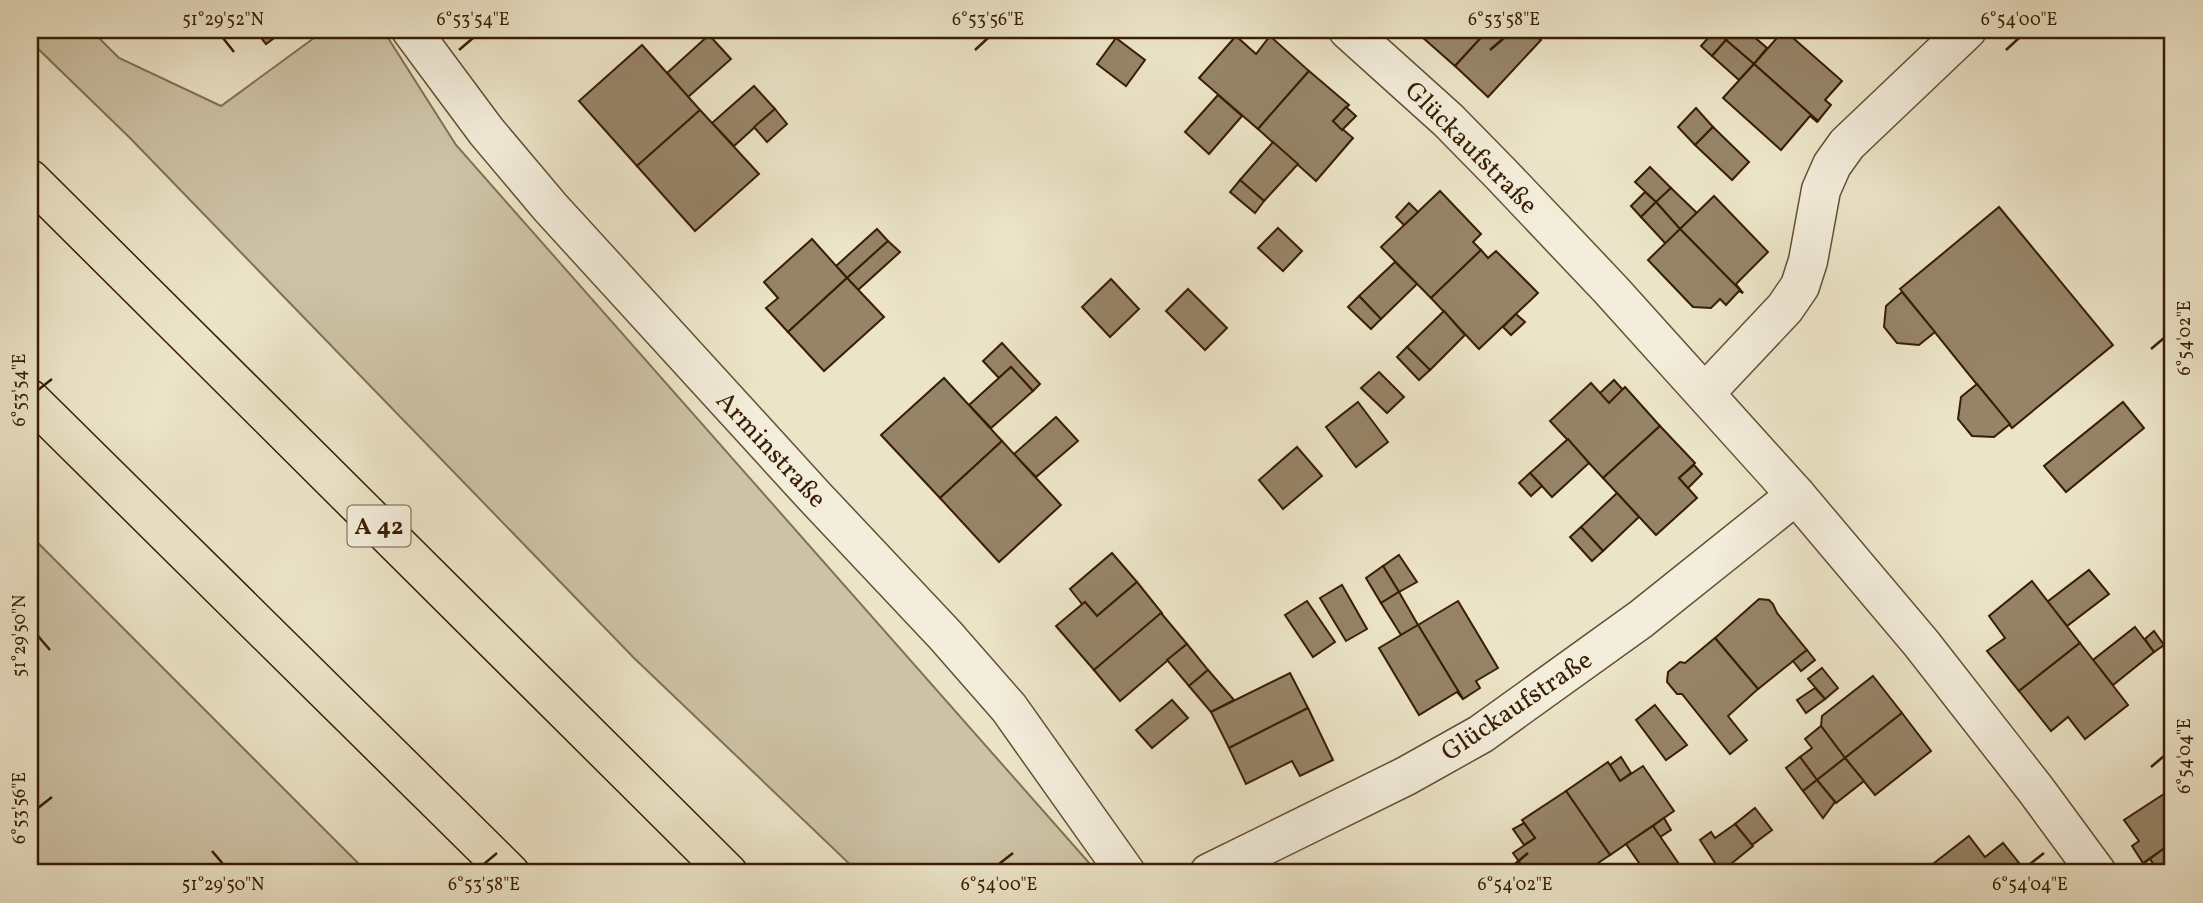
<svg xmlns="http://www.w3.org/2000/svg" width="2203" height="903" viewBox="0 0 2203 903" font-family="Vollkorn,serif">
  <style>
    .green { fill: #cdc2a6; stroke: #827053; stroke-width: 2 }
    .building { fill: #968468; stroke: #381d00; stroke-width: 2 }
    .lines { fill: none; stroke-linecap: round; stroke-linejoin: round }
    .minor-casing { stroke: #654f32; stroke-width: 41 }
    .highway-casing { stroke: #381d00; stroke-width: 41 }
    .minor { stroke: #f3eddb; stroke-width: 38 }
    .highway { stroke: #ece4c8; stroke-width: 38 }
    .ticks { fill: none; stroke: #381d00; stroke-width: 2.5 }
    .labels { text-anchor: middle; stroke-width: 6; stroke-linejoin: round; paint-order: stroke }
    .shield { fill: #f3eddb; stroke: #705b42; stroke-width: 2 }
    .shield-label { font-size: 24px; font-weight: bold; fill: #381d00 }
    .street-label { font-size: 26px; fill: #381d00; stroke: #f3eddb }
    .neatline { fill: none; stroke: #381d00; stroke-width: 2.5 }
    .ticks-label { font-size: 18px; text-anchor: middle; fill: #381d00 }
  </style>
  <rect width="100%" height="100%" fill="#ece4c8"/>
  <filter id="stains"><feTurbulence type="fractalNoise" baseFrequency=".00286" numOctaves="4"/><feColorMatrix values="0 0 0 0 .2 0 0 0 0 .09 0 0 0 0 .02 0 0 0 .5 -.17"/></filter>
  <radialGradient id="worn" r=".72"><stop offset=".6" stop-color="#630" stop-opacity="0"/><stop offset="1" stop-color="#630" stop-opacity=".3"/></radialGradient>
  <!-- green -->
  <g class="green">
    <polygon points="30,30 91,30 119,58 221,106 325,30 383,30 456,145 1098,873 859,873 634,658 129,137 30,41"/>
    <polygon points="30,535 368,873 30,873"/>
  </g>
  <!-- building -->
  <g class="building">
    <polygon points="255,30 285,30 266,44"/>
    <polygon points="1429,30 1488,30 1455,66 1422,37"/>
    <polygon points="1488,30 1530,30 1541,40 1488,97 1455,66"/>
    <polygon points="1715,30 1726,40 1712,56 1701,46"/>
    <polygon points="1735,30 1746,30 1767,48 1754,64 1726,40"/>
    <polygon points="1784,30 1842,81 1825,100 1831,105 1818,121 1754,64"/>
    <polygon points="709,35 731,59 688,97 667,73"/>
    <polygon points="1236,36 1256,54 1270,36 1309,71 1258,129 1199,78"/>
    <polygon points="1116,38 1145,60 1126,86 1097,64"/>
    <polygon points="1726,40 1754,64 1739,80 1712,56"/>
    <polygon points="642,45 700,110 637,166 579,101"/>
    <polygon points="1754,64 1818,121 1817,122 1810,116 1781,150 1723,98"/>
    <polygon points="1309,71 1349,105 1333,121 1353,138 1316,181 1258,129"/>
    <polygon points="754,86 775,109 734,146 712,123"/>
    <polygon points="1218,95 1242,116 1209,154 1185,132"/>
    <polygon points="1346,107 1356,116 1342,130 1333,121"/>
    <polygon points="1696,108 1713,127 1695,145 1678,127"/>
    <polygon points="775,109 787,124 767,142 754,127"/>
    <polygon points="700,110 759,174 695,231 637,166"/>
    <polygon points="1713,127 1749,162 1732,180 1695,145"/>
    <polygon points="1273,142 1298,164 1264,201 1240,180"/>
    <polygon points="1650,167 1671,188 1656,202 1635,182"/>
    <polygon points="1240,180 1264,201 1255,213 1230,192"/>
    <polygon points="1671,188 1697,213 1680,229 1656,202"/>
    <polygon points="1440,191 1481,234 1473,242 1481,250 1431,298 1381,247"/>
    <polygon points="1645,192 1656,202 1641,217 1631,206"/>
    <polygon points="1714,196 1768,252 1736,284 1743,293 1680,229"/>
    <polygon points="1656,202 1680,229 1666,244 1641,217"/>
    <polygon points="1409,203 1418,212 1404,225 1396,217"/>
    <polygon points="1999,207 2113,345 2012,428 1900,289"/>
    <polygon points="1278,228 1302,251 1283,271 1258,248"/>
    <polygon points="877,229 888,241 847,278 836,266"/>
    <polygon points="1680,229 1743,293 1739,291 1726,305 1720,299 1711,308 1693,307 1648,260"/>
    <polygon points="812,239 847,278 788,332 766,308 778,298 764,282"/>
    <polygon points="888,241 900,252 858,290 847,278"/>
    <polygon points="1481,250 1488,258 1496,251 1538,293 1479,349 1431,298"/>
    <polygon points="1395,262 1417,284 1381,319 1359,296"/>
    <polygon points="847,278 884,317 824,371 788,332"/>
    <polygon points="1111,279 1139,309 1110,337 1082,307"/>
    <polygon points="1188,289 1227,328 1205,350 1166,311"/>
    <polygon points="1902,292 1935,332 1919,345 1897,343 1884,327 1886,306"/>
    <polygon points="1359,296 1381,319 1371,329 1348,307"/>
    <polygon points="1444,311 1465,335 1430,370 1407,347"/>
    <polygon points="1516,314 1525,322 1511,335 1503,327"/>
    <polygon points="1002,343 1040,384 1033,391 1011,367 999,378 983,361"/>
    <polygon points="1407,347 1430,370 1419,380 1397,357"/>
    <polygon points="1011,367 1033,391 991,428 969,405"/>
    <polygon points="1379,372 1404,397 1387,413 1361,388"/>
    <polygon points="944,378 1002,441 940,498 881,435"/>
    <polygon points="1614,380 1623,390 1609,403 1599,394"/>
    <polygon points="1591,383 1609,403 1625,387 1660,426 1603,478 1550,421"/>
    <polygon points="1977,384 2010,424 1994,437 1972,436 1958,419 1961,397"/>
    <polygon points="1358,402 1388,442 1356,467 1326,427"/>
    <polygon points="2123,402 2144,428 2066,492 2044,466"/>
    <polygon points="1056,417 1078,441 1036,477 1014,454"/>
    <polygon points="1660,426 1695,463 1679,478 1697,498 1656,535 1603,478"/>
    <polygon points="1568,439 1589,463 1552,497 1530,473"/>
    <polygon points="1002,441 1061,505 999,562 940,498"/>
    <polygon points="1297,447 1322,476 1283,509 1259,480"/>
    <polygon points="1694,465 1702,474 1688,488 1679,478"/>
    <polygon points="1530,473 1542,486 1531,496 1519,483"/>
    <polygon points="1617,493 1639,517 1603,551 1581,527"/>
    <polygon points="1581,527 1603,551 1592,561 1570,537"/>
    <polygon points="1112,553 1137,582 1097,616 1085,602 1082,604 1070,589"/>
    <polygon points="1399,555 1417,582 1399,592 1383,566"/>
    <polygon points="1383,566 1399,592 1381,603 1366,578"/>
    <polygon points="2089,570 2109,594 2067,626 2047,602"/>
    <polygon points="2032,581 2080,643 2019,691 1987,651 2005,638 1989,616"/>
    <polygon points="1137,582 1162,613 1094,670 1056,626 1085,602 1097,616"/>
    <polygon points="1342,585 1367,629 1346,641 1320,598"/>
    <polygon points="1399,592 1418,625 1401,635 1381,603"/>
    <polygon points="1759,599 1769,600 1773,604 1777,613 1807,650 1758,689 1715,638"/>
    <polygon points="1307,601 1335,642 1313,657 1285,615"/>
    <polygon points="1458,601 1498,668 1476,681 1480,688 1463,699 1418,625"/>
    <polygon points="1161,613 1187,644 1120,701 1094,670"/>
    <polygon points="1418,625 1463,699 1457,692 1419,715 1379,648"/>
    <polygon points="2135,627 2154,652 2113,685 2093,660"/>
    <polygon points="2154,631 2164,645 2154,652 2145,639"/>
    <polygon points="1715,638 1758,689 1728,716 1747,740 1730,754 1682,694 1677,694 1667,682 1668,672 1680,662 1685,663"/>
    <polygon points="2080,643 2128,705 2085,739 2068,717 2051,731 2019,691"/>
    <polygon points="1187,644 1208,670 1189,686 1167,660"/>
    <polygon points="1807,650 1815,660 1801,671 1793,661"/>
    <polygon points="1822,668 1838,688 1825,699 1808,679"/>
    <polygon points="1208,670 1234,700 1211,712 1189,686"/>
    <polygon points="1290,673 1308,708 1229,748 1211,712"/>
    <polygon points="1873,676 1902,713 1845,758 1821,726 1822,716"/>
    <polygon points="1815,688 1825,699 1806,713 1797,700"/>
    <polygon points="1172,700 1188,718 1152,748 1136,730"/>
    <polygon points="1655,705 1687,745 1666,760 1636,720"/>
    <polygon points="1308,708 1333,760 1300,776 1292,761 1246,784 1229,748"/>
    <polygon points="1902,713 1931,751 1875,795 1845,758"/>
    <polygon points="1821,726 1845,758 1817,780 1800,757 1812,748 1805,739"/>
    <polygon points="1621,757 1631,773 1620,781 1610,765"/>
    <polygon points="1800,757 1817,780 1803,791 1786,768"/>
    <polygon points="1845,758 1864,781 1836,803 1817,780"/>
    <polygon points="1608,762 1620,781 1643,766 1674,811 1610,855 1566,791"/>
    <polygon points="1817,780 1835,802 1823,818 1803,791"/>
    <polygon points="2173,788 2173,842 2143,863 2132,846 2139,841 2124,820"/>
    <polygon points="1566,791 1610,855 1583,873 1527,873 1513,853 1535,838 1522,820"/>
    <polygon points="1755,808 1772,830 1752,845 1735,824"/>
    <polygon points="1664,818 1671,830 1660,837 1653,826"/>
    <polygon points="1524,823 1535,838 1524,845 1513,829"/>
    <polygon points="1735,824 1753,846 1721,872 1700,840 1711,832 1715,838"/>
    <polygon points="1653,826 1681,867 1672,873 1646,873 1626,844"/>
    <polygon points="1969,836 1985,857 2003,843 2027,873 1928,873 1925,870"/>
    <polygon points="2173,842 2173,873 2159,873 2150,859 2143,864"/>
  </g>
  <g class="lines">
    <!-- minor casing -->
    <g class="minor-casing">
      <g id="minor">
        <polyline points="411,30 486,131 550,207 815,497 945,635 1009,708 1126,873"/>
        <polyline points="1348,30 1448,120 1502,175 1611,290 1796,495 1921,643 2036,790 2097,873"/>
        <polyline points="1705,393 1785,308 1800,286 1808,261 1821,190 1832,165 1847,144 1967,30"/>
        <polyline points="1209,873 1406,776 1481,734 1641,619 1796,495"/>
      </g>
    </g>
    <!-- highway casing -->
    <g class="highway-casing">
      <g id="highway">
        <polyline points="30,179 728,873"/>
        <polyline points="30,399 510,873"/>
      </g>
    </g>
    <!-- minor -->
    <use href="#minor" class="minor"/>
    <!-- highway -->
    <use href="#highway" class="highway"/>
  </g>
  <!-- ticks -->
  <path class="ticks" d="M 223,38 L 234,52M 459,50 L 473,38M 975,50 L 988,38M 1490,50 L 1504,38M 2006,50 L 2019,38M 2151,349 L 2164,338M 38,390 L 52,379M 38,636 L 50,650M 2151,767 L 2164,756M 38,808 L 52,797M 212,851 L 223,864M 484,864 L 497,853M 999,864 L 1013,853M 1515,864 L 1528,853M 2030,864 L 2044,853"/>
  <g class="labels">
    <!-- shield labels -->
    <rect class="shield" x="347.5" y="505.5" width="63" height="41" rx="5"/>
    <g class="shield-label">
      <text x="379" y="534">A 42</text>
    </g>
    <!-- street labels -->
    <g class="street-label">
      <text transform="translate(1472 147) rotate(45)" y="9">Glückaufstraße</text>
      <text transform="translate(772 449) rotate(47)" y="9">Arminstraße</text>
      <text transform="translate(1516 705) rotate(-34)" y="9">Glückaufstraße</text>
    </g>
  </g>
  <!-- margin -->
  <rect width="2203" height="903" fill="none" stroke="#ece4c8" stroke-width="77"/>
  <rect x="38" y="38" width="2126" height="826" class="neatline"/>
  <g class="ticks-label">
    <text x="223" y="25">51°29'52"N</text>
    <text x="473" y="25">6°53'54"E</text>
    <text x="988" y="25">6°53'56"E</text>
    <text x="1504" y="25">6°53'58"E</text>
    <text x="2019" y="25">6°54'00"E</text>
    <text transform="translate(2184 338) rotate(-90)" y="6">6°54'02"E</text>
    <text transform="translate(19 390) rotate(-90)" y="6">6°53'54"E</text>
    <text transform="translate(19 636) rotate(-90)" y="6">51°29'50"N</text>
    <text transform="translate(2184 756) rotate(-90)" y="6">6°54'04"E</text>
    <text transform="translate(19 808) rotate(-90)" y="6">6°53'56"E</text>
    <text x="223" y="890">51°29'50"N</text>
    <text x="484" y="890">6°53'58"E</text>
    <text x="999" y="890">6°54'00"E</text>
    <text x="1515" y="890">6°54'02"E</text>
    <text x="2030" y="890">6°54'04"E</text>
  </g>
  <rect width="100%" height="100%" filter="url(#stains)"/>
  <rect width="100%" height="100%" fill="url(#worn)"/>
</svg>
